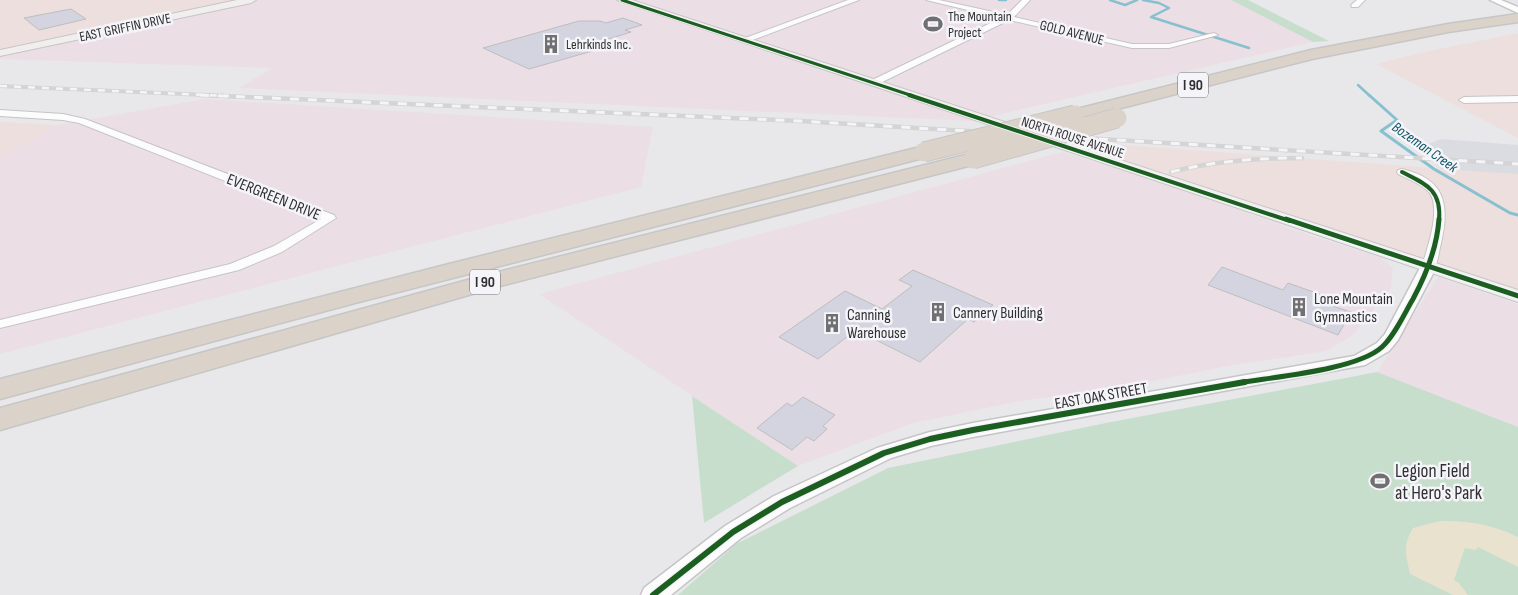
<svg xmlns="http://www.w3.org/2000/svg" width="1518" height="595" viewBox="0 0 1518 595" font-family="'Sofia Sans Condensed',sans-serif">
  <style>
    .commercial { fill: #ebdee5 }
    .industrial { fill: #eddfdd }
    .built { fill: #dbdbe2 }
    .green { fill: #c7decd }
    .sand { fill: #e8e2cf }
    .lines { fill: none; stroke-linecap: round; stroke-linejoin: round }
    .stream-far1 { stroke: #87c0cf; stroke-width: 2.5 }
    .stream { stroke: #87c0cf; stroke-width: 3 }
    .building { fill: #d4d4e0; stroke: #bdbdbf }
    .minor-casing { stroke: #c5c5c7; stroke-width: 2 }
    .tertiary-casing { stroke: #c5c5c7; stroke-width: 3 }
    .secondary-casing { stroke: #c5c5c7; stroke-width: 2 }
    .motorway-casing { stroke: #c6c6c7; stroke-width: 3 }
    .minor { fill: #fcfcfc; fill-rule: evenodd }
    .tertiary { fill: #fcfcfc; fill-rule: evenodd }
    .secondary { fill: #f1efed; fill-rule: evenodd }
    .motorway { fill: #dbd3ca; fill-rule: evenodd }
    .rail-far1-casing { stroke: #d4d4d5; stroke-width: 4 }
    .rail-casing { stroke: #d4d4d5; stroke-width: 4.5 }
    .rail-far1 { stroke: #f4f4f9; stroke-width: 2.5; stroke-dasharray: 7; stroke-linecap: butt }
    .rail { stroke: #f4f4f9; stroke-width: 3; stroke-dasharray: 9; stroke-linecap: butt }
    .motorway-bridge-casing { stroke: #c6c6c7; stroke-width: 21; stroke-linecap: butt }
    .motorway-bridge { stroke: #dbd3ca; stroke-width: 19 }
    .cycleway-far3-casing { stroke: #f4f4f9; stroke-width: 5 }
    .cycleway-far2-casing { stroke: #f4f4f9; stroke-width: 6 }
    .cycleway-far1-casing { stroke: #f4f4f9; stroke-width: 8 }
    .cycleway-casing { stroke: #f4f4f9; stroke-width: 9 }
    .cycleway-far3 { stroke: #1b5e20; stroke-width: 3 }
    .cycleway-far2 { stroke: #1b5e20; stroke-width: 4 }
    .cycleway-far1 { stroke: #1b5e20; stroke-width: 5 }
    .cycleway { stroke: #1b5e20; stroke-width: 6 }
    .labels { text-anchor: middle; stroke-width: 5; stroke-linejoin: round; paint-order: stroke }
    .far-poi-label { font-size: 14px; fill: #303032; stroke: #f4f4f9; text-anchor: start }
    .far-street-label { font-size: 14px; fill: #303032; stroke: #f4f4f9 }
    .shield { fill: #f4f4f9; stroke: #6b6b6e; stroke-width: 1 }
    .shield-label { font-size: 15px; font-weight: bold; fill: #303032 }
    .far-water-label { font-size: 15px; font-style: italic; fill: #0e5564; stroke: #f4f4f9 }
    .street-label { font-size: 16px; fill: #303032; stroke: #f4f4f9 }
    .poi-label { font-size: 16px; fill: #303032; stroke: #f4f4f9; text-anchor: start }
    .near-poi-label { font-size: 19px; fill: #303032; stroke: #f4f4f9; text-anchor: start }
  </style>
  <rect width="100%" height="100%" fill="#e8e8ea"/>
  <!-- commercial -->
  <g class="commercial">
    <polygon points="251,0 1231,0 1313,42 971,121 239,88 272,68 0,59 0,56 228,7"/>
    <polygon points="205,99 653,127 641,187 0,354 0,157 58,125"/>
    <polygon points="1062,152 1152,179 1312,236 1380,257 1393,268 1391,288 1354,334 1327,351 1228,366 1134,385 1021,401 913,423 798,466 539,294"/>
    <polygon points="1438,277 1518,304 1518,427 1377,372"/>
  </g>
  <!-- industrial -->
  <g class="industrial">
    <polygon points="0,0 251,0 4,53 0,49"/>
    <polygon points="1518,33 1518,138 1376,64 1420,53"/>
    <polygon points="0,122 58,125 0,157"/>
    <polygon points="1079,142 1518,174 1518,290 1074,144"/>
  </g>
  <!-- built -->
  <polygon class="built" points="1441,139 1518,145 1518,174 1441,169 1418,148"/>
  <!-- green -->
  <g class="green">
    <polygon points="1231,0 1248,0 1329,41 1313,42"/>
    <polygon points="1377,372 1518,427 1518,595 678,595 736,544 888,468 1106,423"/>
    <polygon points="692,396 798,466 704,523"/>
  </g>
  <!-- sand -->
  <path class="sand" d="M 1440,521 C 1469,521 1491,524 1518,537 L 1518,567 L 1478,547 L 1476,550 L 1465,548 L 1454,580 L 1459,583 L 1468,595 L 1453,595 L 1410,574 C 1406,554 1402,547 1413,528 Z"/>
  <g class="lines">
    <!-- stream-far1 -->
    <g class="stream-far1">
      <polyline points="999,0 1006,0"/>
      <polyline points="1110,0 1125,5 1137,0"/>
      <polyline points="1143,0 1159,3 1169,8 1151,17 1249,48"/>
      <polyline points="1358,85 1370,96"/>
    </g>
    <!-- stream -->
    <polyline class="stream" points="1369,95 1397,120 1381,131 1434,169 1510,213 1518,215"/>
  </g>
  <!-- building -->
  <g class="building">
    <polygon points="71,9 86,19 39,30 24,18"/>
    <polygon points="623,18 642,25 625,30 631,32 599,42 610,46 529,69 483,48 579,21 600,21 606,23"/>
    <polygon points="1222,267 1283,290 1288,283 1322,295 1318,301 1351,312 1338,335 1208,285"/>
    <polygon points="913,270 993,305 974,322 968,319 920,362 856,330 818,359 779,337 845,291 882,309 912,286 899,280"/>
    <polygon points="803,397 835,415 823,426 827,429 814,441 807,437 792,450 757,428 787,403 792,406"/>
  </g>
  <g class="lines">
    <!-- minor casing -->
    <g class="minor-casing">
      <g id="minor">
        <polygon points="848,0 859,0 747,42 740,40"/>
        <polygon points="926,0 939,0 1007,15 1022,0 1030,0 1014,17 1132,44 1169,44 1214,33 1218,35 1169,48 1132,48 1009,20 876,85 870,85 870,81 1001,18"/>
        <polygon points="1357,0 1365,0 1358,7 1352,7 1351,5"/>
        <polygon points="1518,96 1518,102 1464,103 1459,100 1464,97"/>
        <polygon points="0,110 63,114 85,119 334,215 336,218 282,252 239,270 0,328 0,320 230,264 274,246 321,219 79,123 63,120 0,116"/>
        <path d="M 1402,169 C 1445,179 1450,204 1441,243 C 1439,251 1438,262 1434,269 L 1429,270 L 1422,266 C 1427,249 1442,208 1429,192 C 1422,184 1408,179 1398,174 L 1397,172 L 1398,170 Z"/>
      </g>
    </g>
    <!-- tertiary casing -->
    <g class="tertiary-casing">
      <g id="tertiary">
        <polygon points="1490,0 1501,0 1518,7 1518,13"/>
        <polygon points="1429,261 1434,263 1437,266 1398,340 1389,351 1365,365 973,437 931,446 891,458 790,508 741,538 671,595 641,595 644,588 725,526 774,496 877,448 930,432 973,423 1354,356 1377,343 1385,334 1421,266 1424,263"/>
      </g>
    </g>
    <!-- secondary casing -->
    <g class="secondary-casing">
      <g id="secondary">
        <polygon points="237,0 256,0 251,3 0,56 0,50"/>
        <polygon points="617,0 632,0 1518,290 1518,302"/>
      </g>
    </g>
    <!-- motorway casing -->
    <g class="motorway-casing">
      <g id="motorway">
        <polygon points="1518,14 1518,22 1448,32 1312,59 1075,120 1069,119 1066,115 1069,111 1311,50 1448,24"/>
        <polygon points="924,146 931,148 934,152 931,156 355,303 0,399 0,379 453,263"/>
        <polygon points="973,153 980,155 983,159 980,163 500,286 0,430 0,408 482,276"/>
      </g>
    </g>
    <!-- minor -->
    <use href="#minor" class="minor"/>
    <!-- tertiary -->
    <use href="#tertiary" class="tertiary"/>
    <!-- secondary -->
    <use href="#secondary" class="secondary"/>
    <!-- motorway -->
    <use href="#motorway" class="motorway"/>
    <!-- rail-far1 casing -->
    <g class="rail-far1-casing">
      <polyline id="rail-far1" points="0,86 229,96"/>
    </g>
    <!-- rail casing -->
    <g class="rail-casing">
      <g id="rail">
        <polyline points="200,95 800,121 1518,164"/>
        <path d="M 1171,172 C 1214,161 1257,158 1302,158"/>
      </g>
    </g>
    <!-- rail-far1 -->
    <use href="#rail-far1" class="rail-far1"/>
    <!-- rail -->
    <use href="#rail" class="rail"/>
    <!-- motorway-bridge casing -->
    <g class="motorway-bridge-casing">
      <g id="motorway-bridge">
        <polyline points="924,152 1075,115"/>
        <polyline points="973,159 1117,118"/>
      </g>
    </g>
    <!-- motorway-bridge -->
    <use href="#motorway-bridge" class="motorway-bridge"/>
    <!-- cycleway-far3 casing -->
    <g class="cycleway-far3-casing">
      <polyline id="cycleway-far3" points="622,0 913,96"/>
    </g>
    <!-- cycleway-far2 casing -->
    <g class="cycleway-far2-casing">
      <g id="cycleway-far2">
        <polyline points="909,95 1290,221"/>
        <path d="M 1402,172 C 1426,184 1442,190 1439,221"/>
      </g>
    </g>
    <!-- cycleway-far1 casing -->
    <g class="cycleway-far1-casing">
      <g id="cycleway-far1">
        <polyline points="1286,219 1518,296"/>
        <path d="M 1238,383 C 1273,377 1357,370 1382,347 C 1395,335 1404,314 1413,299 C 1427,273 1437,248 1439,219"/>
      </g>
    </g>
    <!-- cycleway casing -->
    <g class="cycleway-casing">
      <polyline id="cycleway" points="653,595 733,532 782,502 884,453 930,439 973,430 1245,382"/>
    </g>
    <!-- cycleway-far3 -->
    <use href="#cycleway-far3" class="cycleway-far3"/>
    <!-- cycleway-far2 -->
    <use href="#cycleway-far2" class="cycleway-far2"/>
    <!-- cycleway-far1 -->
    <use href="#cycleway-far1" class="cycleway-far1"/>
    <!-- cycleway -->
    <use href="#cycleway" class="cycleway"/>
  </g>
  <!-- icons -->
  <defs>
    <g id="stadium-bare" transform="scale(1.5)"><path d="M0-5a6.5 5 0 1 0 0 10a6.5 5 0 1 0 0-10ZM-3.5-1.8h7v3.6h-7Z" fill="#707072" stroke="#f4f4f9" stroke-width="2.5" paint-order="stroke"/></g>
    <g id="building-bare" transform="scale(1.5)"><path d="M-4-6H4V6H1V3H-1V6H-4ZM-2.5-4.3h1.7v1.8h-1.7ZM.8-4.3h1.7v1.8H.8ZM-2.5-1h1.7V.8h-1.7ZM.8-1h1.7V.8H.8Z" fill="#707072" stroke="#f4f4f9" stroke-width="2.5" paint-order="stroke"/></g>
  </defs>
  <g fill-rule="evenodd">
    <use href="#stadium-bare" x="933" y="24"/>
    <use href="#building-bare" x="551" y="44"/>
    <use href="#building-bare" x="1299" y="307"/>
    <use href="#building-bare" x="938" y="312"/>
    <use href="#building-bare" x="832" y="323"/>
    <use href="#stadium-bare" x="1380" y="481"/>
  </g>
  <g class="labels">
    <!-- far-poi labels -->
    <g class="far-poi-label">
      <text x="948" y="21">The Mountain<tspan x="948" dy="16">Project</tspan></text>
      <text x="566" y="49">Lehrkinds Inc.</text>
    </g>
    <!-- far-street labels -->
    <g class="far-street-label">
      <text transform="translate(125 27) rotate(-12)" y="5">EAST GRIFFIN DRIVE</text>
      <text transform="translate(1072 32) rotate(14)" y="5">GOLD AVENUE</text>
      <text transform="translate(1073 137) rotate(18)" y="5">NORTH ROUSE AVENUE</text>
    </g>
    <!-- shield labels -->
    <g class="shield">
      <rect x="1178" y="72.5" width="30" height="25" rx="4"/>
      <rect x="470" y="269.5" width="30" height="25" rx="4"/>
    </g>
    <g class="shield-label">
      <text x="1193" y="90">I 90</text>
      <text x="485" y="287">I 90</text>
    </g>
    <!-- far-water labels -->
    <g class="far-water-label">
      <text transform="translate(1425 147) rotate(35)" y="5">Bozeman Creek</text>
    </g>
    <!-- street labels -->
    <g class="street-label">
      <text transform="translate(274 196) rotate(22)" y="6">EVERGREEN DRIVE</text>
      <text transform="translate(1101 395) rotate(-10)" y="6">EAST OAK STREET</text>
    </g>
    <!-- poi labels -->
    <g class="poi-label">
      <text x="1314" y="304">Lone Mountain<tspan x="1314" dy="18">Gymnastics</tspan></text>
      <text x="953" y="318">Cannery Building</text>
      <text x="847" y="320">Canning<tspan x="847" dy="18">Warehouse</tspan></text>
    </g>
    <!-- near-poi labels -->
    <g class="near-poi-label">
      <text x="1395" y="477">Legion Field<tspan x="1395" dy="22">at Hero's Park</tspan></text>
    </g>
  </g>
</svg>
